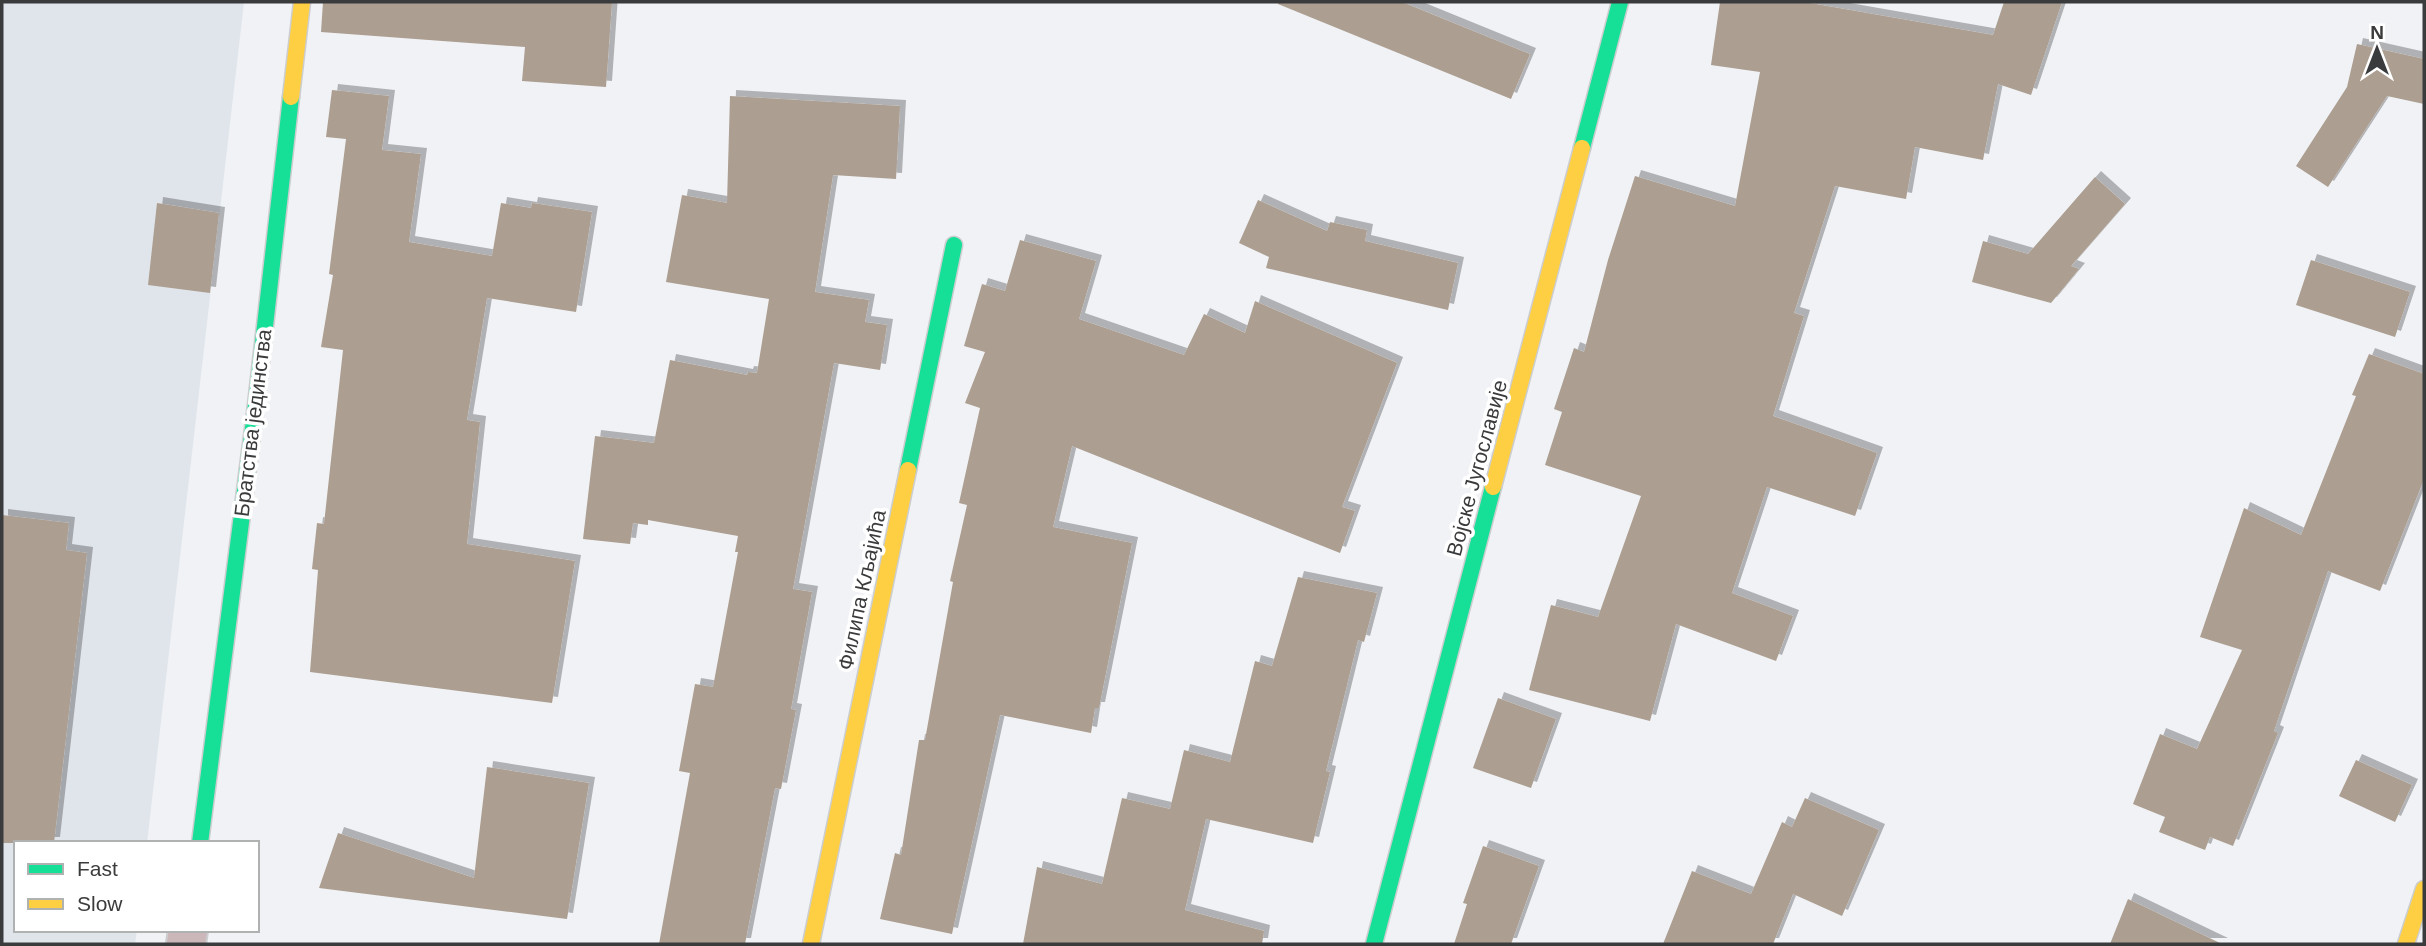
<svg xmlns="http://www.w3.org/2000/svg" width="2426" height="946" viewBox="0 0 2426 946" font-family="Helvetica,sans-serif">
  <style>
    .built { fill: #e0e5ec }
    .building { fill: #ac9e91; filter: url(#shadow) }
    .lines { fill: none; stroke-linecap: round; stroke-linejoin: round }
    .street-casing { stroke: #cccdcf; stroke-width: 42 }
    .fast-casing { stroke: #cccdcf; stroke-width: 19 }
    .slow-casing { stroke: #cccdcf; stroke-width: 19 }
    .street { stroke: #cbb6ba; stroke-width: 38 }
    .fast { stroke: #16e098; stroke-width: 16 }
    .slow { stroke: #ffcf43; stroke-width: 16 }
    .labels { text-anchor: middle; stroke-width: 7; stroke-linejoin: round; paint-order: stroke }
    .street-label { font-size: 21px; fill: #3a3b3d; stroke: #fff }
  </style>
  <defs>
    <filter id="shadow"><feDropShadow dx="6" dy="-6" stdDeviation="0" flood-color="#0004"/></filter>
  </defs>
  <rect width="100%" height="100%" fill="#f0f2f5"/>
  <!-- built -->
  <polygon class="built" points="2,2 244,2 147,843 16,843 16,930 137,930 135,944 2,944"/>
  <!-- building -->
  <g class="building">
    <polygon points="323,2 612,2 606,87 522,81 525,47 321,32"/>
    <polygon points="1278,2 1402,2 1530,54 1511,99 1278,4"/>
    <polygon points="1720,2 1804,2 1993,35 2004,2 2062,2 2031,95 1998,84 1983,160 1915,147 1906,199 1835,186 1794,313 1804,316 1773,416 1877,453 1855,516 1767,487 1732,593 1793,616 1776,661 1676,624 1650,721 1529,690 1551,605 1598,617 1641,496 1545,465 1562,412 1554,409 1574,348 1584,352 1608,260 1635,176 1735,206 1760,72 1711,65"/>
    <polygon points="2357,44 2424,59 2424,104 2387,96 2328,187 2296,166 2347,87"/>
    <polygon points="332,90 389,96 382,150 421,154 409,242 492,256 501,203 531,208 532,203 592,212 576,312 487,298 467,420 480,422 467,544 575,561 552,703 310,672 318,570 312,569 317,523 324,524 343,350 321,347 333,275 329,274 346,139 326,137"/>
    <polygon points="730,96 900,106 896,179 833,175 815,292 869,300 865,322 887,325 880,370 834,363 793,589 812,592 791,709 796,710 781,789 775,788 745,944 659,944 690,773 679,771 695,684 713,687 738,552 735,552 738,536 648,520 648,525 633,523 630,544 583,539 595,436 654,443 670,360 747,375 748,372 757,373 769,299 666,282 682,195 727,203"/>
    <polygon points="2095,177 2125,204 2071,266 2079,269 2051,303 1972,282 1983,241 2028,254"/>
    <polygon points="1258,200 1327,231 1330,222 1367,230 1365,241 1458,263 1448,310 1266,268 1269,257 1239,243"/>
    <polygon points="157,203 219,213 210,293 148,285"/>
    <polygon points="1020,240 1096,261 1079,319 1184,355 1204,314 1245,333 1255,301 1397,363 1342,507 1355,511 1340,553 1072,446 1053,527 1132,543 1099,708 1095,708 1091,733 1000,715 952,934 880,919 895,853 901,855 919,740 925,740 953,582 950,581 967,505 959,503 980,408 965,403 985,352 964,346 982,284 1005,291"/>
    <polygon points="2311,260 2410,292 2395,337 2296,305"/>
    <polygon points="2369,354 2424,374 2424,479 2380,591 2328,571 2274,731 2278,733 2233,846 2210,837 2205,850 2159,832 2165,817 2133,804 2160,734 2197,749 2242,650 2200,637 2244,508 2301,535 2356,396 2352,395"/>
    <polygon points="2,515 69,523 66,550 87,553 54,843 2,843"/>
    <polygon points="1298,577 1377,593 1364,642 1358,640 1326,771 1330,772 1313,843 1206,819 1185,910 1264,931 1262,944 1023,944 1037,867 1102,884 1122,798 1170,809 1184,750 1230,762 1255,661 1272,666"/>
    <polygon points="1498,698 1556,719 1531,788 1473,768"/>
    <polygon points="2356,760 2412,785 2395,822 2339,796"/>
    <polygon points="487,767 589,783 567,919 319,888 338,833 474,878"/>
    <polygon points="1805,798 1879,830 1842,916 1793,894 1773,944 1663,944 1692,871 1751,894 1782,822 1792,827"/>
    <polygon points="1483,846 1539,866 1511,944 1454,944 1467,904 1463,903"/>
    <polygon points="2128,899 2222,944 2110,944"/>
  </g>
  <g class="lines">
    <!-- street casing -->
    <g class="street-casing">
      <polyline id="street" points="186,944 188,930"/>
    </g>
    <!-- fast casing -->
    <g class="fast-casing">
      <g id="fast">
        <polyline points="1582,148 1620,2"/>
        <polyline points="908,470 954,245"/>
        <polyline points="200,843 256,405 291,97"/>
        <polyline points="1374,944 1493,487"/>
      </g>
    </g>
    <!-- slow casing -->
    <g class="slow-casing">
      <g id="slow">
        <polyline points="291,97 302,2"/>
        <polyline points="1493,487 1582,148"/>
        <polyline points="811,944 908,470"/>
        <polyline points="2406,944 2424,889"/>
      </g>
    </g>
    <!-- street -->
    <use href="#street" class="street"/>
    <!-- fast -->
    <use href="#fast" class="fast"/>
    <!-- slow -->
    <use href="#slow" class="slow"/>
  </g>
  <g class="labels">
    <!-- street labels -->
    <g class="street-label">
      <text transform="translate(253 423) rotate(-83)" y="7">Братства јединства</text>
      <text transform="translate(1477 468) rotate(-75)" y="7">Војске Југославије</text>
      <text transform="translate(862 590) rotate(-78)" y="7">Филипа Кљајића</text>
    </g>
  </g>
  <!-- border -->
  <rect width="2426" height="946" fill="none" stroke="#3a3b3d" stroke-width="7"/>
  <!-- legend -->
  <rect x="14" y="841" width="245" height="91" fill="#ffffff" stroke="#b0b1b1" stroke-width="2"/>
  <rect x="28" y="864" width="35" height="10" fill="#16e098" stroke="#b0b1b1" stroke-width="2"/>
  <text x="77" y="876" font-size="21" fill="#3a3b3d">Fast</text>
  <rect x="28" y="899" width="35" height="10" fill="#ffcf43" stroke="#b0b1b1" stroke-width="2"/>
  <text x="77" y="911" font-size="21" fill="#3a3b3d">Slow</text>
  <!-- north arrow -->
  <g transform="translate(2377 49)" stroke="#ffffff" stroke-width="5" paint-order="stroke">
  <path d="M0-5L12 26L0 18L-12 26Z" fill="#3a3b3d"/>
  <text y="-10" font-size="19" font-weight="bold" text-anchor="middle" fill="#3a3b3d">N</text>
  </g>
</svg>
